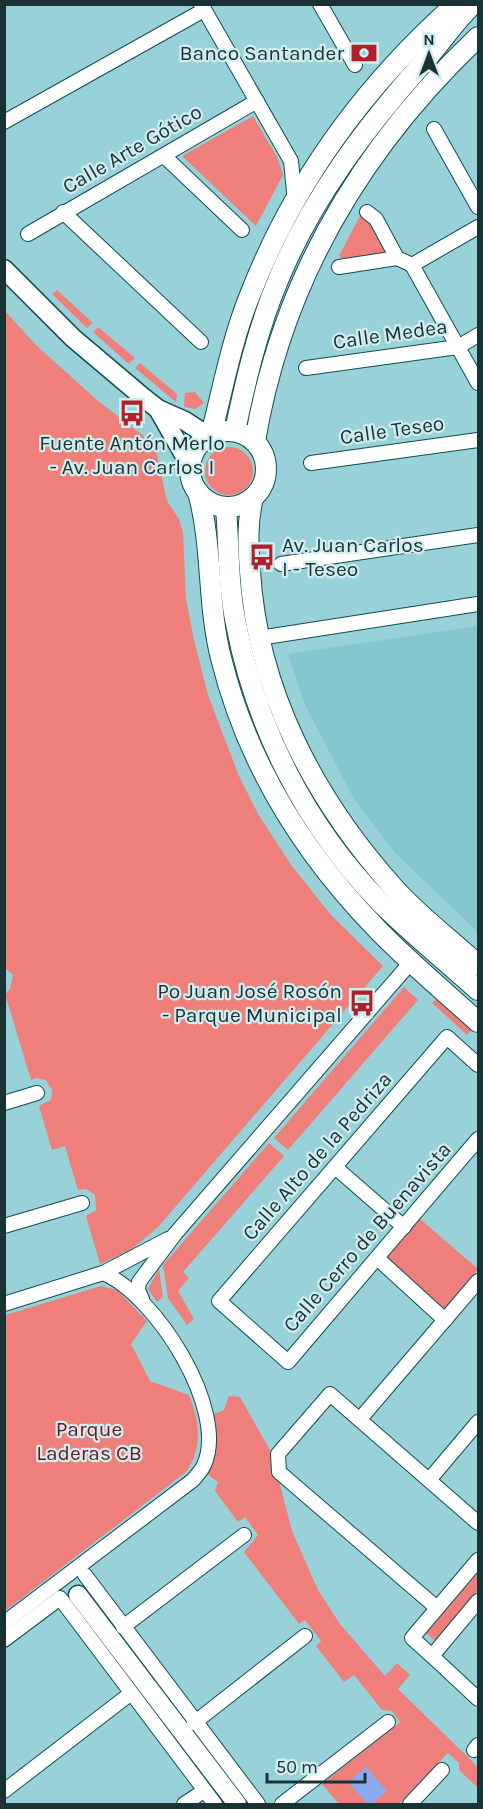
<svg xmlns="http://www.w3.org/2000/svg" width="483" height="1809" viewBox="0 0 483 1809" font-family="Karla,sans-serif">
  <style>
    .built { fill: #83c6cd }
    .green { fill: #ef7f7a }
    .water { fill: #8babec }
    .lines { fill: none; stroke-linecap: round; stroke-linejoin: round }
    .minor-casing { stroke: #0f4e53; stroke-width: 16 }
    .tertiary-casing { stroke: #0f4e53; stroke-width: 21 }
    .secondary-casing { stroke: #0f4e53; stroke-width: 22 }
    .minor { stroke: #fff; stroke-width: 14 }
    .tertiary { stroke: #fff; stroke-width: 18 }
    .secondary { stroke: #fff; stroke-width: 20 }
    .labels { text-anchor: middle; stroke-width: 4.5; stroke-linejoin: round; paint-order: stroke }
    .poi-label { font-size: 21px; fill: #1a3234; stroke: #d0edef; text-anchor: end }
    .street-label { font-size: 21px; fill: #1a3234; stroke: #d0edef }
    .park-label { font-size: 21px; fill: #6d171b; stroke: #d0edef }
  </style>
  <rect width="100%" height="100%" fill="#98d2d8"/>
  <!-- built -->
  <polygon class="built" points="478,626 478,932 396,854 354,799 305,705 288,654"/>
  <!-- green -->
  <g class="green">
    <polygon points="253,116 277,157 283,175 256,226 182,156"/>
    <polygon points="360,216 372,222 387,253 346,262 339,256"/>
    <polygon points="57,290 93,323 87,328 52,294"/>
    <polygon points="5,311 37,346 97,400 145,437 156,450 167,501 179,519 183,533 186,599 194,640 208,695 239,776 258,814 292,866 331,915 383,966 158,1227 132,1249 100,1264 86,1216 96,1210 95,1195 86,1189 78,1190 65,1146 52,1150 39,1106 51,1100 52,1090 46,1080 36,1078 31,1080 5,994 10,989 13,975 4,967"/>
    <polygon points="98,327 135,358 129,364 93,332"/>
    <polygon points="140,363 177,394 176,402 135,368"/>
    <polygon points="195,392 204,403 195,409 184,407 185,393"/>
    <circle cx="229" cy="471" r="24"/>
    <polygon points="404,987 418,1000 288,1150 274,1138"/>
    <polygon points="437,999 472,1030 467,1035 432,1003"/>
    <polygon points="269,1143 284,1156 183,1272 189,1278 178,1291 194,1319 187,1325 168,1298 163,1265"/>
    <polygon points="420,1219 478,1269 444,1310 385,1258"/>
    <polygon points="159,1269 163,1297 157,1302 148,1289"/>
    <path d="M 101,1286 L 117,1290 L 147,1321 L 131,1344 L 150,1381 L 189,1395 C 200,1422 203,1448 186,1472 L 5,1611 L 5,1315 Z"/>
    <polygon points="229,1396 240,1397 270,1450 273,1475 279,1481 292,1531 318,1590 340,1624 385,1676 397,1663 410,1675 398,1689 478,1767 478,1788 459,1770 459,1763 448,1753 399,1804 339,1804 322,1784 400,1722 392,1711 382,1710 354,1675 344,1682 316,1646 321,1641 305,1620 299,1624 244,1552 258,1535 245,1517 238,1522 215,1491 218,1482 207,1474 215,1449 212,1415 224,1410"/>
    <polygon points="478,1572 478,1590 435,1641 426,1633"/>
  </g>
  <!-- water -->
  <polygon class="water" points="366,1767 387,1791 372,1804 368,1804 348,1782"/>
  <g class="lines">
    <!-- minor casing -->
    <g class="minor-casing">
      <g id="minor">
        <polyline points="201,4 291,161 295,202"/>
        <polyline points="320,4 355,65"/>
        <polyline points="4,122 204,10"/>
        <polyline points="434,129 478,207"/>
        <polyline points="164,156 242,230"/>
        <polyline points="63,212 201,342"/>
        <polyline points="367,212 376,219 397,258 412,265"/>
        <polyline points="28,234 257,101"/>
        <polyline points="412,265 478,383"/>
        <polyline points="412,265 478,227"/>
        <polyline points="339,267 397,258"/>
        <polyline points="306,368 458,347 478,335"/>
        <polyline points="311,463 478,440"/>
        <polyline points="281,564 478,535"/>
        <polyline points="259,638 478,604"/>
        <polyline points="478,1065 447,1037 219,1301 288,1362 478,1139"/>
        <polyline points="4,1103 37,1093"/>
        <polyline points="335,1167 404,1227"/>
        <polyline points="4,1226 82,1203"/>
        <polyline points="377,1258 445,1320"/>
        <polyline points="142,1299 138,1290 139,1282 175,1234 412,961"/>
        <polyline points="4,1304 103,1273 168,1239"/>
        <polyline points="360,1419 478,1281"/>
        <polyline points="429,1480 478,1422"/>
        <polyline points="478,1560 412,1638 432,1656 478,1601"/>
        <polyline points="85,1575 258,1804"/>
        <polyline points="437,1608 279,1472 278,1454 330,1394 478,1523"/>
        <path d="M 4,1623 L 193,1480 C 197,1475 202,1470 204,1465 C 229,1410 155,1294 103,1273"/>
        <polyline points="123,1627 244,1535"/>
        <polyline points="4,1640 60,1598 215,1804"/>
        <polyline points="432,1656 478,1699"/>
        <polyline points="194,1723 305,1636"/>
        <polyline points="474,1750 478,1745"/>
        <polyline points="4,1791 130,1694"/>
        <polyline points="184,1804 204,1791"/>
        <polyline points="282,1804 388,1722"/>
        <polyline points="410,1804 442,1770"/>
      </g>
    </g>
    <!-- tertiary casing -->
    <g class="tertiary-casing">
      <g id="tertiary">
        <polyline points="4,269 73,338 144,398 158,409 185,421 208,436"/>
        <polyline points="158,409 190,465"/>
        <polyline points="78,1595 237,1804"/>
      </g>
    </g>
    <!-- secondary casing -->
    <g class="secondary-casing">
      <g id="secondary">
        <circle cx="228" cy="469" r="38"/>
        <path d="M 235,431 C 246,379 258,327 279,278 C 312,198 366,127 423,63 C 441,43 453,23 473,4"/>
        <path d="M 211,435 C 223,388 232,339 250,295 C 294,182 366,84 456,4"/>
        <path d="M 255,441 C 282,281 361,148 478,37"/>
        <path d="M 198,492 C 213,547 207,603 221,658 C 247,763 303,853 378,930 C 410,963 445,992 478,1022"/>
        <path d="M 253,498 C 247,522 248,546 250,571 C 257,691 315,800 394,888 C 419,916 451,940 478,965"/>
        <path d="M 226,507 C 229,546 228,586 236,624 C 256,728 306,826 380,902 C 411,933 446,961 478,990"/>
      </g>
    </g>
    <!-- minor -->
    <use href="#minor" class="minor"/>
    <!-- tertiary -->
    <use href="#tertiary" class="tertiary"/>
    <!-- secondary -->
    <use href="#secondary" class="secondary"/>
  </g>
  <!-- icons -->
  <defs>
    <g id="bank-bare" transform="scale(2.07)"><path d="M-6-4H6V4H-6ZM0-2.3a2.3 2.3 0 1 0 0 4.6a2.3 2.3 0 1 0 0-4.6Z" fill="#b11f2a" stroke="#d0edef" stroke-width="2.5" paint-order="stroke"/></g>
    <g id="bus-bare" transform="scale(2.07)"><path d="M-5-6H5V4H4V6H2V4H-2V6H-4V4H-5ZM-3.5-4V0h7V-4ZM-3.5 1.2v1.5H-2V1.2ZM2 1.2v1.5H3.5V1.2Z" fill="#b11f2a" stroke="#d0edef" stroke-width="2.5" paint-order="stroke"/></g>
  </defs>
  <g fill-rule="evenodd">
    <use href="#bank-bare" x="364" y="53"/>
    <use href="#bus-bare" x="132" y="413"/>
    <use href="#bus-bare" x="262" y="557"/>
    <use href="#bus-bare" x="362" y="1003"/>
  </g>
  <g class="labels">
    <!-- poi labels -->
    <g class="poi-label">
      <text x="344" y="60">Banco Santander</text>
      <text x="132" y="450" text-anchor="middle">Fuente Antón Merlo<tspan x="132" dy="24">- Av. Juan Carlos I</tspan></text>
      <text x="282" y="552" text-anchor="start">Av. Juan Carlos<tspan x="282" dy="24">I - Teseo</tspan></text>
      <text x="342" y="998">Pº Juan José Rosón<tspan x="342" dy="24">- Parque Municipal</tspan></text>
    </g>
    <!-- street labels -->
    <g class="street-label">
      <text transform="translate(132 149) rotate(-30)" y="7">Calle Arte Gótico</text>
      <text transform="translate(390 334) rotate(-8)" y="7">Calle Medea</text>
      <text transform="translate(392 430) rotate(-8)" y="7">Calle Teseo</text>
      <text transform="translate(317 1156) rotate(-49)" y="7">Calle Alto de la Pedriza</text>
      <text transform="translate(367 1237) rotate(-49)" y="7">Calle Cerro de Buenavista</text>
    </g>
    <!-- park labels -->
    <g class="park-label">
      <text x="89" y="1436">Parque<tspan x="89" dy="24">Laderas CB</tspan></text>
    </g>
  </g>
  <!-- border -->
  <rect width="483" height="1809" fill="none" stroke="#1a3234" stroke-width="12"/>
  <!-- north arrow -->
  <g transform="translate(429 54)" stroke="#d0edef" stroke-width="4.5" paint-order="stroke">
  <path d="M0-4.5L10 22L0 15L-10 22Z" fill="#1a3234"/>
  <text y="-9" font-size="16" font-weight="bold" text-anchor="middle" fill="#1a3234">N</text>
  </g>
  <!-- scale -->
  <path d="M267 1773v9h98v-9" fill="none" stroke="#1a3234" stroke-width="3"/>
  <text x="276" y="1773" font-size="18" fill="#1a3234" stroke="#d0edef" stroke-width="4.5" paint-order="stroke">50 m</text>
</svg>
